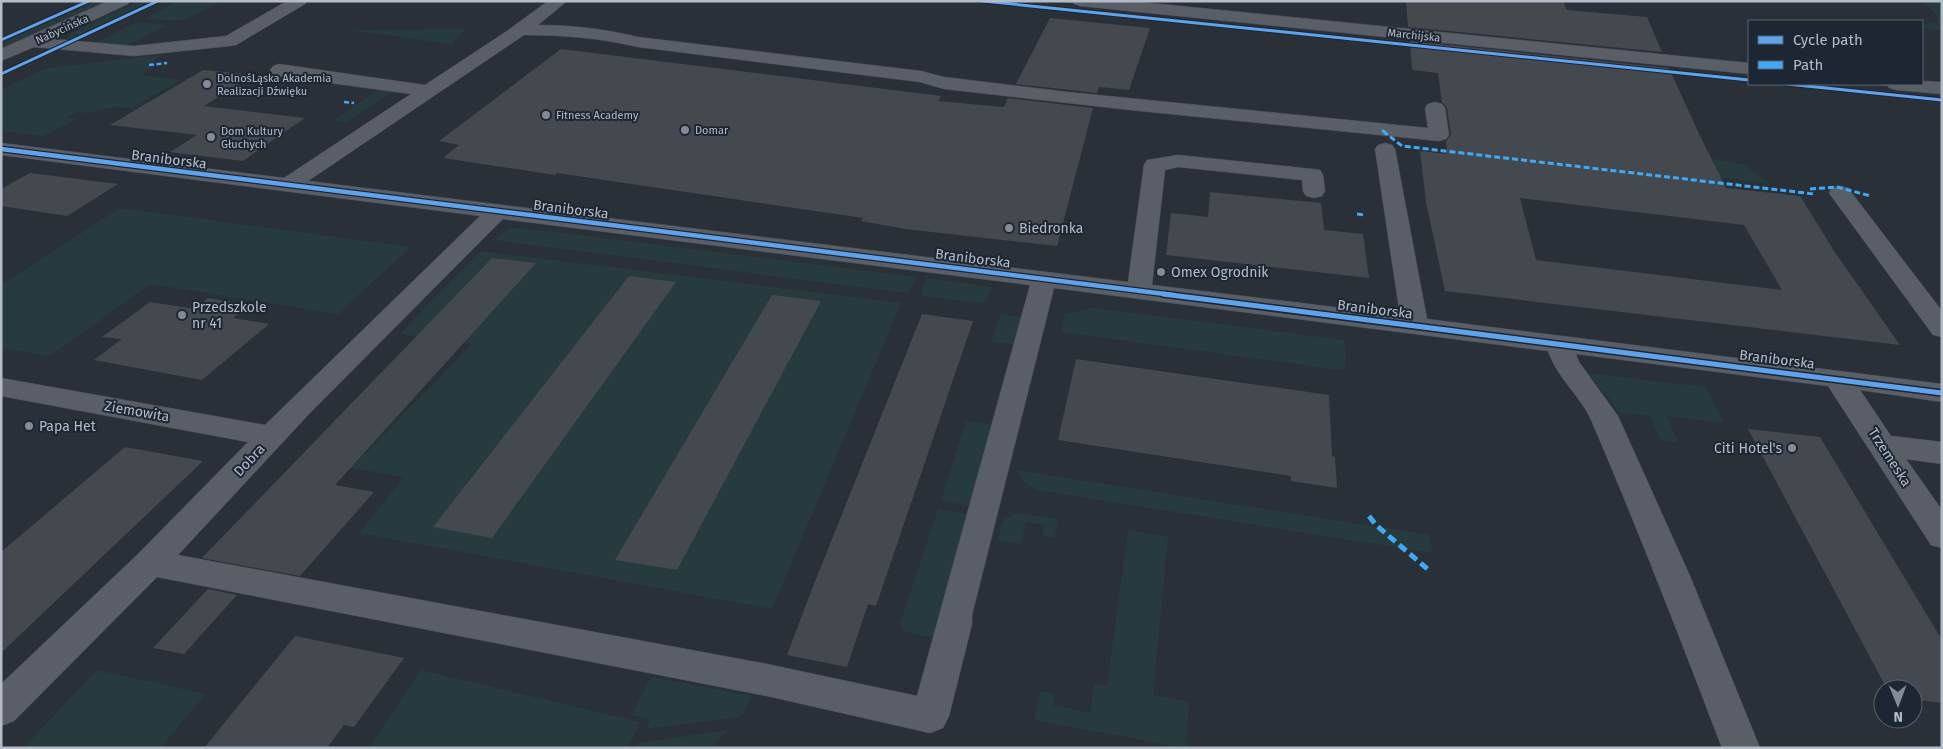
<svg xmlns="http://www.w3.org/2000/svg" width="1943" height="749" viewBox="0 0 1943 749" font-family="'Fira Sans',sans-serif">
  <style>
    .green { fill: #273a3e }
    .building { fill: #444950; fill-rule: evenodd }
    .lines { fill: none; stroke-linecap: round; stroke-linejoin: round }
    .minor-casing { stroke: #484c53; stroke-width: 1 }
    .minor { fill: #5a5e66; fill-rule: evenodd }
    .tram { stroke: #595d64; stroke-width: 1 }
    .quiet-far2 { stroke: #3fa9f5; stroke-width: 2.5; stroke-dasharray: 5 2.5; stroke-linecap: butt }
    .quiet-far1 { stroke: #3fa9f5; stroke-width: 3; stroke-dasharray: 6 3; stroke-linecap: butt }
    .quiet { stroke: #3fa9f5; stroke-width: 5; stroke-dasharray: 9 5; stroke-linecap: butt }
    .cycleway-far2-casing { stroke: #1d2633; stroke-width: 5 }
    .cycleway-far1-casing { stroke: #1d2633; stroke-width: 7 }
    .cycleway-casing { stroke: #1d2633; stroke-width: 8 }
    .cycleway-far2 { stroke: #60a3ed; stroke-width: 3 }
    .cycleway-far1 { stroke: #60a3ed; stroke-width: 4.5 }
    .cycleway { stroke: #60a3ed; stroke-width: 5 }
    .poi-dot { fill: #848b96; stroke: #1d2633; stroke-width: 2 }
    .labels { text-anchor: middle; stroke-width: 4; stroke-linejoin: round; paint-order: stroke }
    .far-street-label { font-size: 11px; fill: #b4bcc9; stroke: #1d2633 }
    .far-poi-label { font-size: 11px; fill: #b4bcc9; stroke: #1d2633; text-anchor: start }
    .street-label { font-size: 14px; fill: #b4bcc9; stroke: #1d2633 }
    .poi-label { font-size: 14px; fill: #b4bcc9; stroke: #1d2633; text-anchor: start }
  </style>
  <rect width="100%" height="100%" fill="#2a3038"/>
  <!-- green -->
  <g class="green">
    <polygon points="96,1 107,1 1,48 1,43"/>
    <polygon points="140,1 152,1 70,40 67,39 72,32"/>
    <polygon points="179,1 221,1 189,18 176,21 146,18"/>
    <polygon points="1921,1 1942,1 1942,31 1922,28 1922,25 1938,22 1937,15"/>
    <polygon points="137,22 167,25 126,46 96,43"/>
    <polygon points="465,29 452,44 348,30"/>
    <polygon points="160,55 143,75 181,80 131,108 116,107 86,113 77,112 67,118 77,119 43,136 1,131 1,90 46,68"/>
    <polygon points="379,89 395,90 346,122 332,121"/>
    <polygon points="1652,148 1742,164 1772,184 1556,157"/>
    <polygon points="120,208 411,247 338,314 150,284 50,356 1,348 1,285"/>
    <polygon points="508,228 538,230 916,277 910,291 906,293 495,240"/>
    <polygon points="480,251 901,303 772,609 359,533 404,477 298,459 314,441 366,453 472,344 400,334"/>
    <polygon points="926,278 992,287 987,301 980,303 923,296 921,293"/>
    <polygon points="1092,308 1344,340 1346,351 1345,366 1341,369 1333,369 1061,332 1065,314"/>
    <polygon points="1003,314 1025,318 1017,345 991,342 1000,316"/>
    <polygon points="1587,373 1706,387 1724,423 1667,416 1678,443 1661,440 1650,416 1617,412 1613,403"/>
    <polygon points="966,421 994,425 970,506 941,501"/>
    <polygon points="1016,470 1429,535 1432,553 1037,490 1024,483"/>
    <polygon points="938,509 969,514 933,638 906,632 902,629 900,624"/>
    <path d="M 1018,513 L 1058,519 L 1054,538 L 1042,536 L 1045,525 L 1026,522 L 1021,544 L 998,540 C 1002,523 1001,518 1018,513 Z"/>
    <polygon points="1128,530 1168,537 1153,695 1189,702 1186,748 1034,720 1040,691 1055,694 1053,705 1090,713 1094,684 1107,686"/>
    <polygon points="97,670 206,694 160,748 23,748"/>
    <polygon points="421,670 640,722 628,748 369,748"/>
    <polygon points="651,677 752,696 743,714 738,717 646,729 650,719 632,715"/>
    <polygon points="728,730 711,748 633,748 638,743"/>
  </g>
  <!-- building -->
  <g class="building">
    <polygon points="1406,1 1563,1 1567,10 1647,17 1662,52 1408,27"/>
    <polygon points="1050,18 1150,28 1129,90 1099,87 1097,93 1016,84"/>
    <path d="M 1410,41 L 1669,68 L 1700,136 L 1726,188 L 1800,196 L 1836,254 L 1900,345 L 1445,291 L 1426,202 L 1420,151 L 1447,154 L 1446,141 L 1451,135 L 1447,108 L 1442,102 L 1438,73 L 1412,70 ZM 1520,198 L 1744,225 L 1782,290 L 1536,260 Z"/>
    <polygon points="561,49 941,96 938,101 1004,107 1008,98 1093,108 1057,246 905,229 861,221 863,218 557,173 555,175 443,158 459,145 439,141"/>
    <polygon points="203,70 254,75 204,106 305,118 243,161 170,152 197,135 110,125"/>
    <polygon points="30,173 118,184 67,216 1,206 1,189"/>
    <polygon points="1210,192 1321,203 1324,230 1363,234 1369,278 1166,255 1171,213 1208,217"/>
    <polygon points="492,258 536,263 335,485 374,492 300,576 202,558"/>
    <polygon points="629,276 676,282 492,538 433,527"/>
    <polygon points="772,295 821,301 677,570 615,560"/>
    <polygon points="208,298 249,305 233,318 269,324 202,380 94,360 122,339 102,337 150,302 195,309"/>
    <polygon points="922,314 973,321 876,606 868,604 847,667 787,655 810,594"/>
    <polygon points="1076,359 1329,395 1332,456 1335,457 1337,488 1291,481 1291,476 1058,440"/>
    <polygon points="1748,429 1820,437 1942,640 1942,703 1913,699 1913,689 1887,689"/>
    <polygon points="125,447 203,461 1,653 1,552"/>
    <polygon points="208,589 237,595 184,654 153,648"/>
    <polygon points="295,636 404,658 354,727 344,725 327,748 204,748"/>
  </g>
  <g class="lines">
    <!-- minor casing -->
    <g class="minor-casing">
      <g id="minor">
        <polygon points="108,1 130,1 128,4 53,39 134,46 226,36 287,1 307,1 305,4 236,45 230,46 134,56 34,47 1,61 1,49"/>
        <path d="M 548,1 L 567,1 L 538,25 C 571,25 605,29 638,37 L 921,71 L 944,77 L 1068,92 L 1428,128 L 1425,108 L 1428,104 L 1435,102 L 1442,104 L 1445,108 L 1449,135 L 1446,139 L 1439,141 L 1130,110 L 944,89 L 920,82 L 638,47 C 600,38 563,35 524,35 L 308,181 L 1128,282 L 1144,165 L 1147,160 L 1178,155 L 1312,169 L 1320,170 L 1323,175 L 1325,191 L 1322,196 L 1314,198 L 1306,196 L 1303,191 L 1302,180 L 1178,167 L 1165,170 L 1152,285 L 1400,315 L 1375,149 L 1378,145 L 1385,143 L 1392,145 L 1395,149 L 1427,319 L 1942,384 L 1942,402 L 1860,390 L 1891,436 L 1942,442 L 1942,464 L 1906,459 L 1942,510 L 1942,548 L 1931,545 L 1828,386 L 1576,354 L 1579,362 L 1618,416 L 1690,576 L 1760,748 L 1722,748 C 1680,638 1638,529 1592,422 C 1581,396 1557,378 1548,351 L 1054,288 L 972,615 L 972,624 L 949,716 L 943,728 L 930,733 L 767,696 L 157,577 L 14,721 L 1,726 L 1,684 L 138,554 L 248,442 L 1,396 L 1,378 L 265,425 L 480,216 L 1,155 L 1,143 L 284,178 L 411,94 L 279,76 L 273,74 L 270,70 L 273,66 L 279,64 L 425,85 L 507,31 ZM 503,219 L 1030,285 L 917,696 L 767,664 L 178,555 L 309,414 Z"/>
        <polygon points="1072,1 1131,1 1749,63 1749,74 1080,6 1074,4"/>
        <polygon points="1922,81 1942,82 1942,94 1896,90 1889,88 1887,84 1922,84"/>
        <polygon points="1840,186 1848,188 1942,311 1942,337 1933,335 1829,193 1832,188"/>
      </g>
    </g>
    <!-- minor -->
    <use href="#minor" class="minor"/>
    <!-- tram -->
    <g class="tram">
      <polyline points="1057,1 1749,71"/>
      <polyline points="1871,84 1942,91"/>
    </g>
    <!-- quiet-far2 -->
    <g class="quiet-far2">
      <polyline points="149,65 167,63"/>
      <polyline points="344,102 354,103"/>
      <polyline points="1382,130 1385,132"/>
    </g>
    <!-- quiet-far1 -->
    <g class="quiet-far1">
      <polyline points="1383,131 1402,146 1814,194"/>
      <polyline points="1810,189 1837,187 1871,196"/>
      <polyline points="1357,214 1365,215"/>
    </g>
    <!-- quiet -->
    <polyline class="quiet" points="1369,516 1376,525 1431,572"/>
    <!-- cycleway-far2 casing -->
    <g class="cycleway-far2-casing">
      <g id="cycleway-far2">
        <polyline points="983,1 1749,80"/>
        <polyline points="1,40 89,1"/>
        <polyline points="1,74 158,1"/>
        <polyline points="1787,84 1942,100"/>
      </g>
    </g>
    <!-- cycleway-far1 casing -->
    <g class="cycleway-far1-casing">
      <polyline id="cycleway-far1" points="1,149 1173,295"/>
    </g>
    <!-- cycleway casing -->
    <g class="cycleway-casing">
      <polyline id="cycleway" points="1163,294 1942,393"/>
    </g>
    <!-- cycleway-far2 -->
    <use href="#cycleway-far2" class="cycleway-far2"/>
    <!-- cycleway-far1 -->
    <use href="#cycleway-far1" class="cycleway-far1"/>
    <!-- cycleway -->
    <use href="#cycleway" class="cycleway"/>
  </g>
  <!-- markers -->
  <g class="poi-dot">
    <circle cx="207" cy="84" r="5"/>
    <circle cx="546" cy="115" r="5"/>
    <circle cx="685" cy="130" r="5"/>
    <circle cx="211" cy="137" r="5"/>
    <circle cx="1009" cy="228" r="5"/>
    <circle cx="1161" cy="272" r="5"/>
    <circle cx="182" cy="315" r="5"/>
    <circle cx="29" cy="426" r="5"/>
    <circle cx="1792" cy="448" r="5"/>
  </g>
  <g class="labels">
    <!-- far-street labels -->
    <g class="far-street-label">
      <text transform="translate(62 29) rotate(-24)" y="4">Nabycińska</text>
      <text transform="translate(1414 35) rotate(6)" y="4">Marchijska</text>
    </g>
    <!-- far-poi labels -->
    <g class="far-poi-label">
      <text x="217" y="82">DolnośLąska Akademia<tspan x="217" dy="13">Realizacji Dźwięku</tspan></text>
      <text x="556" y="119">Fitness Academy</text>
      <text x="695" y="134">Domar</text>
      <text x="221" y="135">Dom Kultury<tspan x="221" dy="13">Głuchych</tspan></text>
    </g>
    <!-- street labels -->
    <g class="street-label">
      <text transform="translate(169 159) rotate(7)" y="5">Braniborska</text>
      <text transform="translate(571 209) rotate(7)" y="5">Braniborska</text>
      <text transform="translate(973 258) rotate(7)" y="5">Braniborska</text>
      <text transform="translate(1375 309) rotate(7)" y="5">Braniborska</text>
      <text transform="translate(1777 359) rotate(7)" y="5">Braniborska</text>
      <text transform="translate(137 411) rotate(10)" y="5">Ziemowita</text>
      <text transform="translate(1890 457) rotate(57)" y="5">Trzemeska</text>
      <text transform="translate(249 460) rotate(-47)" y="5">Dobra</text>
    </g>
    <!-- poi labels -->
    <g class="poi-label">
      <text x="1019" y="233">Biedronka</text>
      <text x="1171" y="277">Omex Ogrodnik</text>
      <text x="192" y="312">Przedszkole<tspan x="192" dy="16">nr 41</tspan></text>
      <text x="39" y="431">Papa Het</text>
      <text x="1782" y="453" text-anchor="end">Citi Hotel's</text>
    </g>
  </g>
  <!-- border -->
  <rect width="1943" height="749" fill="none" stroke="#b4bcc9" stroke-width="5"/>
  <!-- legend -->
  <rect x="1748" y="20" width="175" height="65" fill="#1d2633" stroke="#59626f"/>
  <rect x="1758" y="36" width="25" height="8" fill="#60a3ed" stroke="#59626f"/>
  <text x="1793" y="45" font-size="15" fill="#b4bcc9">Cycle path</text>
  <rect x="1758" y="61" width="25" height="8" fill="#3fa9f5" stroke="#59626f"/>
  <text x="1793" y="70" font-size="15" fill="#b4bcc9">Path</text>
  <!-- north arrow -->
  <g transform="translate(1898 704) rotate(179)"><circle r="24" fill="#1d2633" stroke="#59626f"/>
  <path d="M0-4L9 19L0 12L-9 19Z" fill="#848b96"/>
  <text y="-8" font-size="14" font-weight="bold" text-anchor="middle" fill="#b4bcc9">N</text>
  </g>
</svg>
